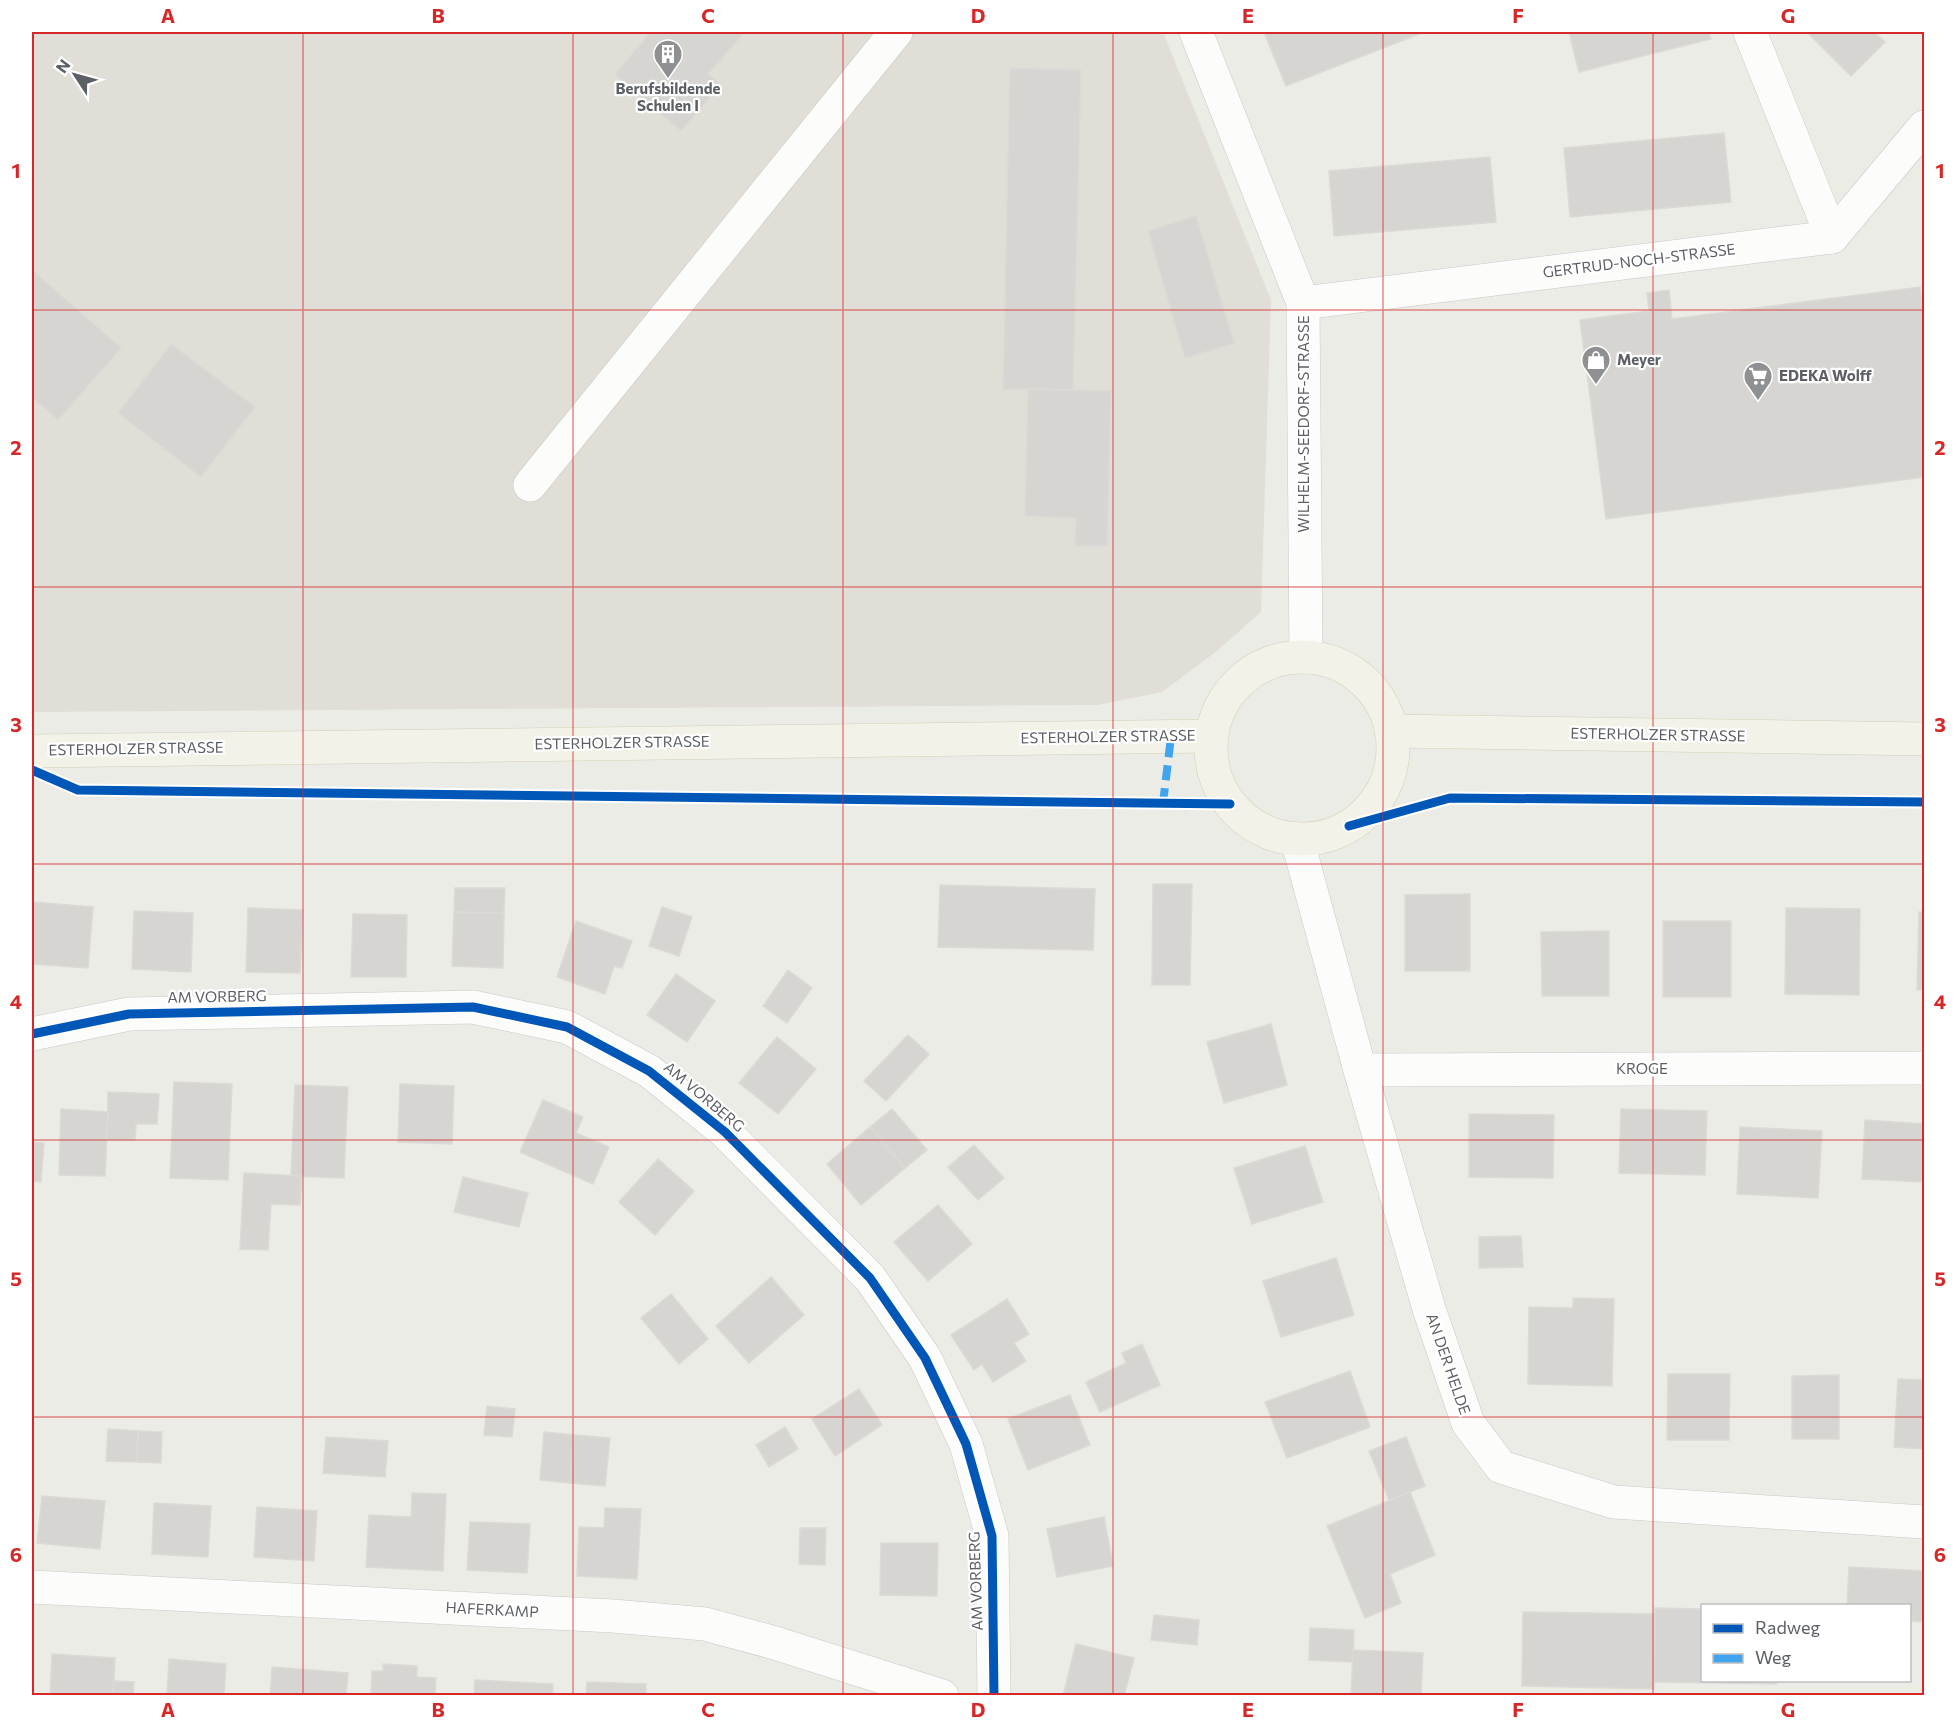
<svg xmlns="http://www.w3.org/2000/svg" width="1956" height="1727" viewBox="0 0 1956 1727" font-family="Commissioner,sans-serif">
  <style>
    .education { fill: #e0ded6 }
    .building { fill: #d6d5d2; stroke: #dbdad6; stroke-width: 1.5 }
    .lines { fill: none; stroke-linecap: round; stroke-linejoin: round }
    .minor-casing { stroke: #c8c9c7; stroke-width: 34 }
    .major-casing { stroke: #d4ceb4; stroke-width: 34 }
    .minor { stroke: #fcfcfb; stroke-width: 33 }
    .major { stroke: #f3f2e8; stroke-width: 33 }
    .quiet { stroke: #40a5ee; stroke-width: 8; stroke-dasharray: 15 8; stroke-linecap: butt }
    .cycleway-casing { stroke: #fff; stroke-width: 13 }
    .cycleway { stroke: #0057b8; stroke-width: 9 }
    .grid { fill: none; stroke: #d62828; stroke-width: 1.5; stroke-opacity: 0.55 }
    .labels { text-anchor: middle; stroke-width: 4.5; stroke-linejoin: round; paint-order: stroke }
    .poi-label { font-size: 15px; font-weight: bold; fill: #5c5f65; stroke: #fff; text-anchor: start }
    .street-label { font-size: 15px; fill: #5c5f65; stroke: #fff }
    .neatline { fill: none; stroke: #d62828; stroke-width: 2 }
    .grid-label { font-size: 20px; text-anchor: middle; font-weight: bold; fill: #d62828 }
  </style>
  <rect width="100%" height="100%" fill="#ecece7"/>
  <!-- education -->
  <polygon class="education" points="32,32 1163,32 1271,300 1261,612 1217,651 1162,692 1097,705 32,712"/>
  <!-- building -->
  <g class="building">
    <polygon points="651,32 745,32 708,74 721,84 681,131 615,74"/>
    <polygon points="1264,32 1424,32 1286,86"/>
    <polygon points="1569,32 1709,32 1711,39 1579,72"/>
    <polygon points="1807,32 1874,32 1885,42 1851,76"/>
    <polygon points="1010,68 1081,70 1073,390 1003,389"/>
    <polygon points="1724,133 1731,202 1570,217 1564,148"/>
    <polygon points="1490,157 1496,222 1334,236 1329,171"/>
    <polygon points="1196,216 1234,343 1185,358 1148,231"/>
    <polygon points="32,270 121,348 58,420 32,397"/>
    <polygon points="1920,287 1924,325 1924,477 1606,519 1580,320 1649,311 1647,293 1669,290 1672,319"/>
    <polygon points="171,344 255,407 201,477 118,413"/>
    <polygon points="1028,389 1111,391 1107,546 1075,546 1076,518 1025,516"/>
    <polygon points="1153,884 1192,884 1190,985 1152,985"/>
    <polygon points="940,885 1095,889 1093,950 938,947"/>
    <polygon points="455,888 505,888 504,913 454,912"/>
    <polygon points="1470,894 1470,971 1405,971 1405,895"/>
    <polygon points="33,902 93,907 88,968 32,964"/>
    <polygon points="662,907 692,917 679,956 649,946"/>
    <polygon points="248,908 303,910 300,973 246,972"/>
    <polygon points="1786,908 1860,909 1859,995 1785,994"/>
    <polygon points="134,911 193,913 191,972 132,969"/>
    <polygon points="454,912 504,913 503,968 452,966"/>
    <polygon points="1919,912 1924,912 1924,990 1917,990"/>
    <polygon points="353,914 407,915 406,977 351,977"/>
    <polygon points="576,921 632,941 622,968 614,966 605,994 557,977"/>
    <rect x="1663" y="921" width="68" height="76"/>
    <polygon points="1609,931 1609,996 1542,996 1541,932"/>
    <polygon points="788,970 812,988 787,1023 763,1006"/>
    <polygon points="676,974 715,1001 687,1042 647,1015"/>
    <polygon points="1271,1024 1287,1085 1224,1103 1207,1042"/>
    <polygon points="908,1035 929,1054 886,1101 864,1081"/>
    <polygon points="777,1037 816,1069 778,1114 739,1083"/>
    <polygon points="174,1082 232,1084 228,1180 170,1178"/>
    <polygon points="400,1084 454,1086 452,1144 398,1142"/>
    <polygon points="295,1085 348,1087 344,1178 291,1176"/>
    <polygon points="108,1092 159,1094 157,1124 136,1124 135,1140 107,1140"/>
    <polygon points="543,1100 583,1117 576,1133 609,1147 593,1184 520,1152"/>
    <polygon points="61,1109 108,1112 105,1176 59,1175"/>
    <polygon points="892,1109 927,1150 905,1168 870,1127"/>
    <polygon points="1621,1109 1707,1111 1705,1175 1619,1173"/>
    <polygon points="1469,1114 1554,1115 1553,1178 1469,1177"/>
    <polygon points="1865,1120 1924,1124 1924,1182 1862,1179"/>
    <polygon points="870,1127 905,1168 861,1205 827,1164"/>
    <polygon points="1740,1127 1822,1131 1818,1198 1737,1194"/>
    <polygon points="32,1142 44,1143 41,1182 32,1181"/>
    <polygon points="974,1145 1004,1178 978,1200 948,1167"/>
    <polygon points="1305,1146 1323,1202 1252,1224 1234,1168"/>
    <polygon points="658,1159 694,1191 655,1235 619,1202"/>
    <polygon points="244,1173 302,1176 300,1205 271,1204 268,1250 240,1249"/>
    <polygon points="463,1177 528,1193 519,1227 454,1212"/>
    <polygon points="938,1205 972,1244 928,1281 894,1242"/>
    <polygon points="1521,1236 1523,1267 1479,1268 1479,1237"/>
    <polygon points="1336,1258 1354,1315 1281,1337 1263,1281"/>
    <polygon points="771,1277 804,1315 749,1363 716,1326"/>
    <polygon points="671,1294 708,1339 679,1364 641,1318"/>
    <polygon points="1573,1298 1614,1299 1612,1386 1528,1384 1529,1307 1573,1308"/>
    <polygon points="1007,1299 1029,1334 1014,1343 1026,1361 993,1382 982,1364 974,1370 951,1335"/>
    <polygon points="1142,1344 1160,1385 1100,1412 1086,1382 1126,1363 1122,1353"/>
    <polygon points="1350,1371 1370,1427 1287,1458 1265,1402"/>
    <polygon points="1668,1374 1730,1374 1729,1440 1667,1440"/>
    <polygon points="1839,1375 1839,1439 1792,1439 1792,1376"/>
    <polygon points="1898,1379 1924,1380 1924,1449 1894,1447"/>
    <polygon points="859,1389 882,1425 835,1456 812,1419"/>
    <polygon points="1070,1395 1090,1445 1028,1470 1008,1419"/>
    <polygon points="487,1406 515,1409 512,1437 484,1435"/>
    <polygon points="785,1427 798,1449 769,1467 756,1445"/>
    <polygon points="108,1429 138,1431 137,1462 106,1461"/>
    <polygon points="138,1431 162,1432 161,1463 137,1462"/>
    <polygon points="544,1432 574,1435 570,1483 540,1480"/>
    <polygon points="574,1435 610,1438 605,1486 570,1483"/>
    <polygon points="326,1437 388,1441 385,1477 323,1473"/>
    <polygon points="1406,1437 1425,1486 1389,1500 1369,1451"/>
    <polygon points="1410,1492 1435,1555 1390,1574 1401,1603 1365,1618 1327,1526"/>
    <polygon points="412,1493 446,1494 443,1571 366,1567 369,1515 411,1517"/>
    <polygon points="42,1496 105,1501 100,1549 37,1543"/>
    <polygon points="154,1503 211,1506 208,1557 152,1554"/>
    <polygon points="257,1507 317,1511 314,1561 254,1557"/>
    <polygon points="605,1508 641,1509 637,1579 577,1576 579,1527 604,1528"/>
    <polygon points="1104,1517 1113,1566 1057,1577 1047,1529"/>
    <polygon points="470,1522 530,1524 527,1573 467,1570"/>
    <polygon points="800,1528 826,1528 825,1565 799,1564"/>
    <polygon points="881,1543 938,1543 937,1596 880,1595"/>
    <polygon points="1849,1567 1924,1571 1924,1622 1910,1621 1910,1606 1847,1606"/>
    <polygon points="1655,1608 1702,1609 1702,1680 1777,1680 1777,1684 1654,1682"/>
    <polygon points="1523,1612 1655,1614 1654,1689 1522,1686"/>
    <polygon points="1154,1615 1199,1620 1197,1645 1151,1640"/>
    <polygon points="1310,1628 1354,1630 1353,1662 1309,1660"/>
    <polygon points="1076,1644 1134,1658 1124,1696 1063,1696"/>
    <polygon points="1353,1650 1423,1653 1421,1696 1351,1696"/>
    <polygon points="52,1654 115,1658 113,1696 50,1696"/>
    <polygon points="169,1659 226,1664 224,1696 167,1696"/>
    <polygon points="383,1664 417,1666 417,1677 436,1678 435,1696 371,1696 372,1671 383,1671"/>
    <polygon points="272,1667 348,1673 346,1696 270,1696"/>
    <polygon points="475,1680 553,1684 553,1696 474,1696"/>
    <polygon points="114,1681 134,1682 133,1696 113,1696"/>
    <polygon points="587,1682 646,1684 646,1696 586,1696"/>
  </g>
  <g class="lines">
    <!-- minor casing -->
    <g class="minor-casing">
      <g id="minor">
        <polyline points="1196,32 1303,303 1306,657"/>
        <polyline points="1750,32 1832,237"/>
        <polyline points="1303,303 1832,237 1924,127"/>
        <polyline points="530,485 896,32"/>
        <polyline points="1297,839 1360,1070 1429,1309 1468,1423 1501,1467 1614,1502 1924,1522"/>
        <polyline points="32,1034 129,1014 473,1007 567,1027 649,1071 725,1132 870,1278 925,1358 966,1444 992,1536 994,1696"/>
        <polyline points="1360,1070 1924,1068"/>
        <polyline points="32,1587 613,1616 705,1624 775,1643 942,1696"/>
      </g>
    </g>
    <!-- major casing -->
    <g class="major-casing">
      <g id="major">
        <circle cx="1302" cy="748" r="91"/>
        <polyline points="1391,731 1924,739"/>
        <polyline points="32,751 1212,736"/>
      </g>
    </g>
    <!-- minor -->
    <use href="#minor" class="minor"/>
    <!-- major -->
    <use href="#major" class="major"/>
    <!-- quiet -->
    <polyline class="quiet" points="1163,803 1171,737"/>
    <!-- cycleway casing -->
    <g class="cycleway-casing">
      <g id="cycleway">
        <polyline points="32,770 78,790 1230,804"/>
        <polyline points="1349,826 1450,798 1924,802"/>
        <polyline points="32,1034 129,1014 473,1007 567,1027 649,1071 725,1132 870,1278 925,1358 966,1444 992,1536 994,1696"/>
      </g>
    </g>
    <!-- cycleway -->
    <use href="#cycleway" class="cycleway"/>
  </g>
  <!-- grid -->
  <path class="grid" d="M 303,32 L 303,1696M 573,32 L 573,1696M 843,32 L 843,1696M 1113,32 L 1113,1696M 1383,32 L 1383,1696M 1653,32 L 1653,1696M 32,310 L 1924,310M 32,587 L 1924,587M 32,864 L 1924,864M 32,1140 L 1924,1140M 32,1417 L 1924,1417"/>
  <!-- icons -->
  <defs>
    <g id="building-pin" transform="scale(1.5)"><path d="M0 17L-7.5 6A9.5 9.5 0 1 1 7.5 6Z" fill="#8e9092" stroke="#fff"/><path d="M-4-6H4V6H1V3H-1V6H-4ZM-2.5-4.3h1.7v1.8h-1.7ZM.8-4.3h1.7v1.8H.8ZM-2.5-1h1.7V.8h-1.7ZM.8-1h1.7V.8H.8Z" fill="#fff"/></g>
    <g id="shop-pin" transform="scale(1.5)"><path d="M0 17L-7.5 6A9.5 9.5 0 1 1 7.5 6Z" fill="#8e9092" stroke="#fff"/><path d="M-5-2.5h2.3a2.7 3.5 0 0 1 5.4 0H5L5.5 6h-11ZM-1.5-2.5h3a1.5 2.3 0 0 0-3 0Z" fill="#fff"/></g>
    <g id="supermarket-pin" transform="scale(1.5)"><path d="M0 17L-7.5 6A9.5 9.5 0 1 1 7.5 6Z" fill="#8e9092" stroke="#fff"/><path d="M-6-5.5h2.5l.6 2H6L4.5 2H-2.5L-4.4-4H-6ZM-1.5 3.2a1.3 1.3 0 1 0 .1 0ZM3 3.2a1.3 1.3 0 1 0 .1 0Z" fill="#fff"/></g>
  </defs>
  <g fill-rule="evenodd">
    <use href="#building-pin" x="668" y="54"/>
    <use href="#shop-pin" x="1596" y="360"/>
    <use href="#supermarket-pin" x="1758" y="376"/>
  </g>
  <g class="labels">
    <!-- poi labels -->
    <g class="poi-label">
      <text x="668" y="94" text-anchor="middle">Berufsbildende<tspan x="668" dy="17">Schulen I</tspan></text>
      <text x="1617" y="365">Meyer</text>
      <text x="1779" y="381">EDEKA Wolff</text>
    </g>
    <!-- street labels -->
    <g class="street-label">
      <text transform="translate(1639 261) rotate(-7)" y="5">GERTRUD-NOCH-STRASSE</text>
      <text transform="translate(1304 424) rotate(-90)" y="5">WILHELM-SEEDORF-STRASSE</text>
      <text transform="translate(1658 735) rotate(1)" y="5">ESTERHOLZER STRASSE</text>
      <text transform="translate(1108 737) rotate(-1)" y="5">ESTERHOLZER STRASSE</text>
      <text transform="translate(622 743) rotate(-1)" y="5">ESTERHOLZER STRASSE</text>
      <text transform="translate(136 749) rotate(-1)" y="5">ESTERHOLZER STRASSE</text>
      <text transform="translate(217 997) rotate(-1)" y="5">AM VORBERG</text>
      <text x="1642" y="1074">KROGE</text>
      <text transform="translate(704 1097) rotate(40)" y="5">AM VORBERG</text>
      <text transform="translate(1448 1364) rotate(71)" y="5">AN DER HELDE</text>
      <text transform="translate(976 1581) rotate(-92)" y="5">AM VORBERG</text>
      <text transform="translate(492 1610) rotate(3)" y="5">HAFERKAMP</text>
    </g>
  </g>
  <!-- border -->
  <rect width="1956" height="1727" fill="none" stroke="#ffffff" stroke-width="66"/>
  <!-- legend -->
  <rect x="1701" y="1604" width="210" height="78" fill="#ffffff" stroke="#bebfc1" stroke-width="1.5"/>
  <rect x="1713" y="1624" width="30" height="9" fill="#0057b8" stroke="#bebfc1" stroke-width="1.5"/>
  <text x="1755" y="1634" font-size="18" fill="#5c5f65">Radweg</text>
  <rect x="1713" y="1654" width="30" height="9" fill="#40a5ee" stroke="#bebfc1" stroke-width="1.5"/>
  <text x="1755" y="1664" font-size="18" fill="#5c5f65">Weg</text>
  <!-- north arrow -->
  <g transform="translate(75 75) rotate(306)" stroke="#ffffff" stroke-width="4.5" paint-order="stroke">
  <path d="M0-4.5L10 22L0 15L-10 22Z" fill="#5c5f65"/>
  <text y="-9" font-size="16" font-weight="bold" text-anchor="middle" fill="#5c5f65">N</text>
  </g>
  <rect x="33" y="33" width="1890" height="1661" class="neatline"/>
  <g class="grid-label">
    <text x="168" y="23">A</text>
    <text x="438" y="23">B</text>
    <text x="708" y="23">C</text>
    <text x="978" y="23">D</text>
    <text x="1248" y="23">E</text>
    <text x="1518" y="23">F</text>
    <text x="1788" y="23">G</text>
    <text x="16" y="178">1</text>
    <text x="1940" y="178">1</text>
    <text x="16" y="455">2</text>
    <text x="1940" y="455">2</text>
    <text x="16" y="732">3</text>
    <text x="1940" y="732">3</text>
    <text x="16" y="1009">4</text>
    <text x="1940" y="1009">4</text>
    <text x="16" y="1286">5</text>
    <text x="1940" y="1286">5</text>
    <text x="16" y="1562">6</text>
    <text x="1940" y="1562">6</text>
    <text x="168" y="1717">A</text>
    <text x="438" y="1717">B</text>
    <text x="708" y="1717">C</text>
    <text x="978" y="1717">D</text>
    <text x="1248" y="1717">E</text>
    <text x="1518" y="1717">F</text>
    <text x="1788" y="1717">G</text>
  </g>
</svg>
